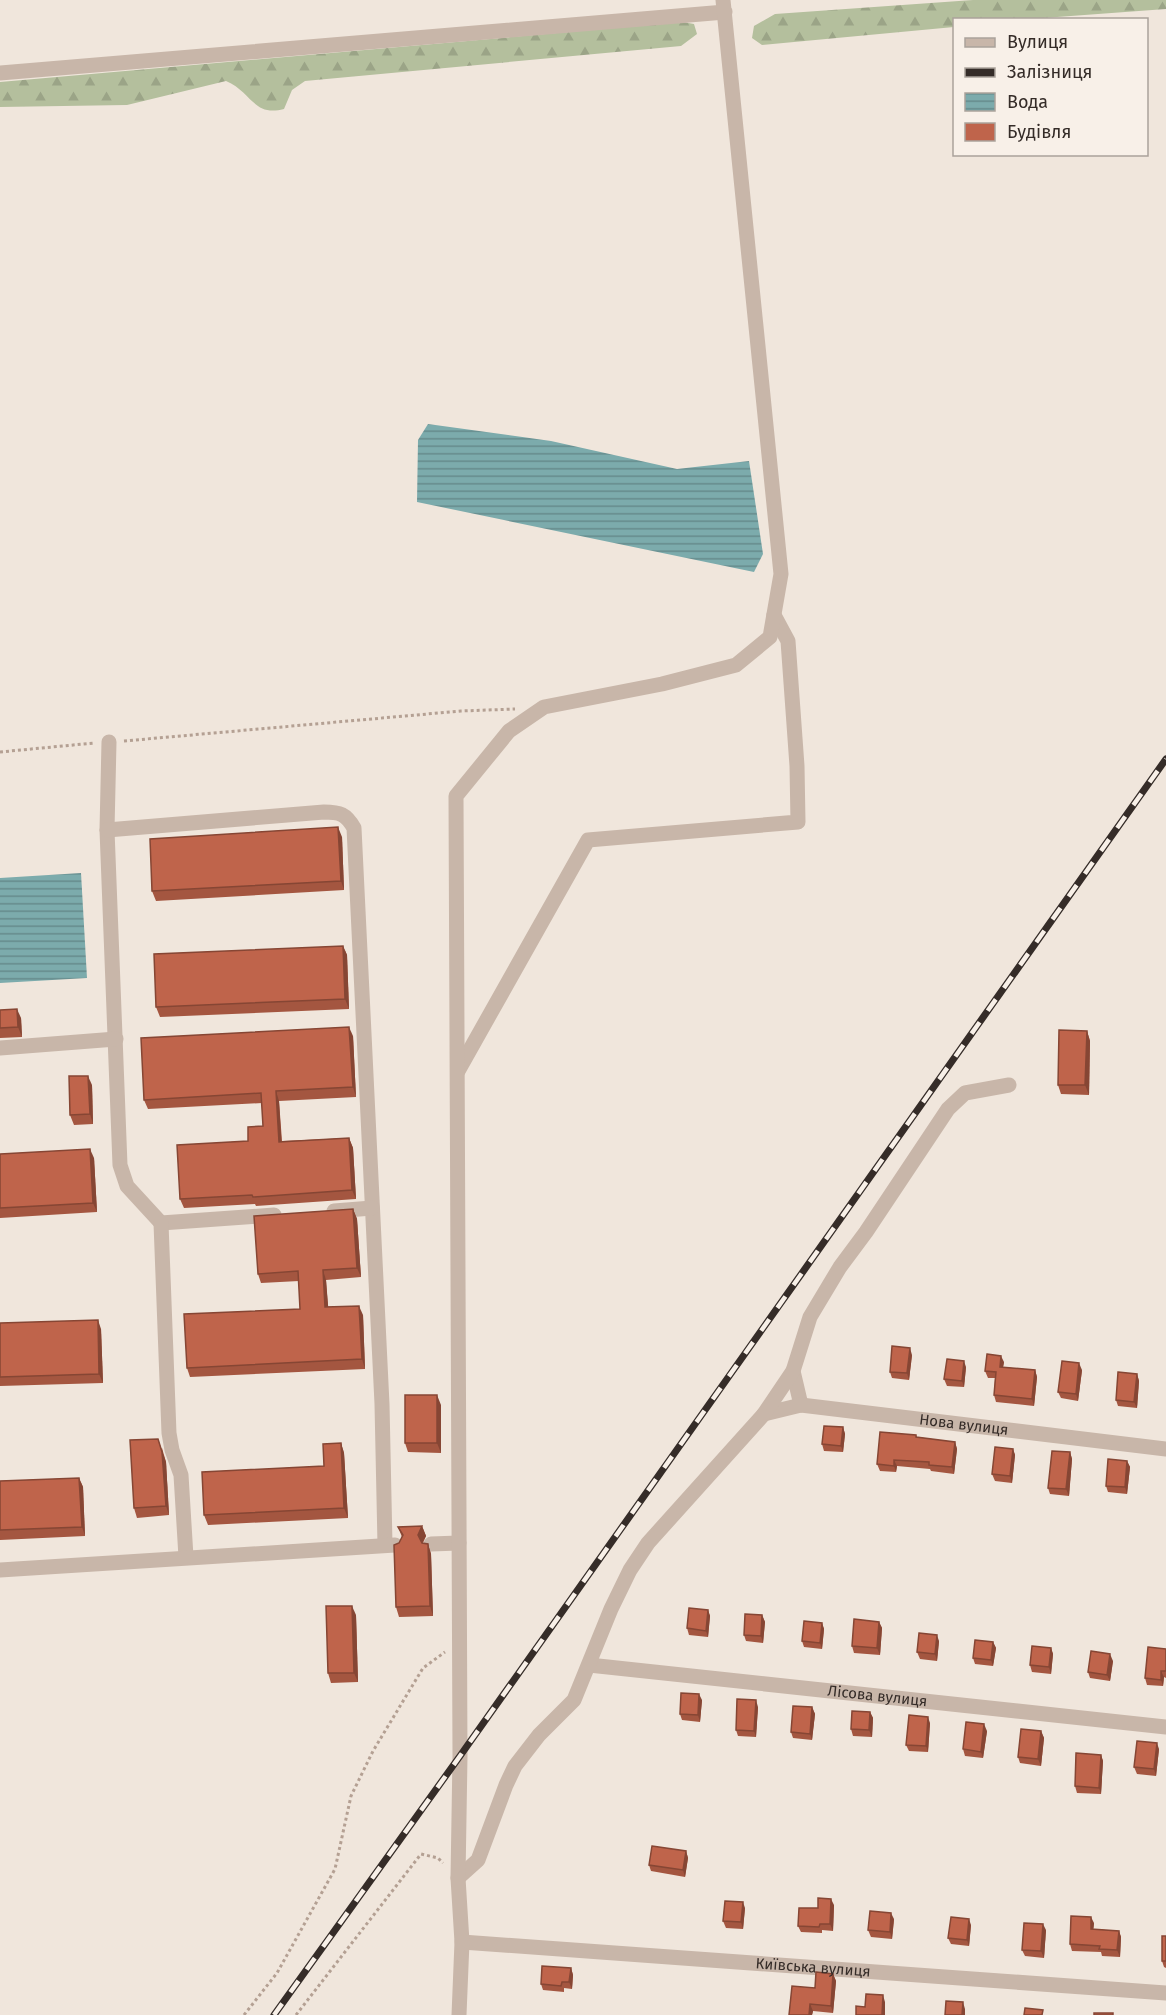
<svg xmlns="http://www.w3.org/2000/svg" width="1166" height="2015" viewBox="0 0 1166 2015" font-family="'Fira Sans',sans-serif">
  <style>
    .forest { fill: url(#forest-firs) }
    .water { fill: url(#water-rules) }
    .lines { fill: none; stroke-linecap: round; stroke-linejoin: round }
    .path { stroke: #b4a093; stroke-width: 3; stroke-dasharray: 3 3; stroke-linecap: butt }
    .minor { stroke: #c8b6a9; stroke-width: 15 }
    .rail-casing { stroke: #352c28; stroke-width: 7 }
    .rail { stroke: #f8f0e8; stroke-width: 4.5; stroke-dasharray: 14; stroke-linecap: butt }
    .wall { fill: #a45640 }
    .shaded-wall { fill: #864634 }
    .building { fill: #bf644b; stroke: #864634; stroke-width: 1.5 }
    .labels { text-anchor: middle; stroke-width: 5; stroke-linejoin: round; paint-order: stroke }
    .street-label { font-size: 15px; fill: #352c28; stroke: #f8f0e8 }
  </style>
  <defs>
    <pattern id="forest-firs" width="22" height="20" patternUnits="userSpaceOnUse" patternTransform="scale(1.5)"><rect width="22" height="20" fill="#b4bf9d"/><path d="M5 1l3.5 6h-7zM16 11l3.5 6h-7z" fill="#9ba487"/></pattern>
    <pattern id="water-rules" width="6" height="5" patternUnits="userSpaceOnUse" patternTransform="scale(1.5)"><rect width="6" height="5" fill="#7cabac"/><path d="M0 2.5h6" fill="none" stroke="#668b8c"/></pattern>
  </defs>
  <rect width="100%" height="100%" fill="#f0e6dc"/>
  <!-- forest -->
  <g class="forest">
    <polygon points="973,0 1166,0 1166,9 1030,19 954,20 954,27 762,45 752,38 754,26 775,14"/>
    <path d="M 683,22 L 694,24 L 697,34 L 681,46 L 305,81 L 292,90 L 284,109 C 253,117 252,92 226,81 L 127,105 L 0,107 L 0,82 Z"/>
  </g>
  <!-- water -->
  <g class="water">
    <polygon points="428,424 551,441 677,469 749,461 763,554 754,572 417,502 418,440"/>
    <polygon points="81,873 87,978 0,983 0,878"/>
  </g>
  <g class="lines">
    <!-- path -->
    <g class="path">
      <polyline points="124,741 461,711 515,709"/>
      <polyline points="0,752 94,743"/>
      <polyline points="244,2015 277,1973 335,1869 351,1796 373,1751 423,1668 445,1652"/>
      <polyline points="296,2015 421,1854 438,1858 443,1863"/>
    </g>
    <!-- minor -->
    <g class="minor">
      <polyline points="0,73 725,12"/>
      <polyline points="109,742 107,830 120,1165 127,1186 161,1223 274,1215"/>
      <path d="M 107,830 L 324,812 C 340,812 346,814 354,828 L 382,1404 L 385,1545"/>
      <polyline points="0,1048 116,1039"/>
      <polyline points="458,1071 588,840 798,822 797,766 788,641 774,615"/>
      <polyline points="334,1211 372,1208"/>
      <polyline points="161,1223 169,1433 172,1450 181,1475 186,1557"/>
      <polyline points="793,1371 801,1405"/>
      <path id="s1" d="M 764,1414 L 801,1405 L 1166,1449"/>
      <polyline points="431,1544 459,1543"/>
      <polyline points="0,1570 395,1545"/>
      <path id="s2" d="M 589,1665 L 1166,1727"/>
      <polyline points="458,1878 478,1860 506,1785 515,1766 539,1735 574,1700 611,1609 630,1570 648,1543 764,1414 793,1371 810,1317 840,1267 866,1232 948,1109 965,1093 1009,1085"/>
      <path id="s3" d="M 462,1942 L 1166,1993"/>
      <polyline points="459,2015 462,1942 458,1878 460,1756 456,796 509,731 544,707 662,684 736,665 770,637 781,574 723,0"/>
    </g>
    <!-- rail casing -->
    <g class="rail-casing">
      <polyline id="rail" points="274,2015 460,1756 1166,759"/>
    </g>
    <!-- rail -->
    <use href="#rail" class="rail"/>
  </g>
  <!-- wall -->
  <g class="wall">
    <polygon points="342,837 344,890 156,901 152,891"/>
    <polygon points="343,946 347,955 349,1009 160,1017 156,1007"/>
    <polygon points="0,1010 21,1018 22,1037 0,1038"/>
    <polygon points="1087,1031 1090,1041 1089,1095 1061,1094 1058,1085"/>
    <polygon points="353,1036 356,1097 279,1101 282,1141 349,1138 353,1148 356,1199 256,1206 255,1204 184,1208 180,1199 248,1141 263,1126 262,1103 148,1109 144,1100"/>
    <polygon points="92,1085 93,1124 74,1125 70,1115"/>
    <polygon points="0,1154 94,1158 97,1212 0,1218"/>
    <polygon points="353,1209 357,1219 361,1277 326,1280 328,1307 363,1315 365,1369 190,1377 187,1368 300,1309 299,1281 261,1283 258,1274"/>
    <polygon points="0,1323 101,1329 103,1383 0,1386"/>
    <polygon points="912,1355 909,1380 892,1378 890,1372"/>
    <polygon points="1004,1362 1003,1367 1035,1370 1037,1377 1034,1406 996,1402 994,1395 995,1378 988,1378 985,1371"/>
    <polygon points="966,1367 964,1387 947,1386 944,1379"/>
    <polygon points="1082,1370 1078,1401 1061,1398 1058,1392"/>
    <polygon points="1137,1374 1139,1381 1137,1408 1118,1406 1116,1400"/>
    <polygon points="441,1405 441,1453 408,1452 405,1443"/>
    <polygon points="843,1427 845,1434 843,1452 824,1451 822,1444"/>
    <polygon points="916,1435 917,1437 955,1442 957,1449 954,1474 931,1471 930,1469 897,1466 896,1472 880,1471 877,1464"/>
    <polygon points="341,1443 344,1453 348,1518 208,1525 204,1515 324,1466"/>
    <polygon points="162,1448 166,1462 169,1515 137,1518 134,1508"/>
    <polygon points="1013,1449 1015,1455 1012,1483 995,1481 992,1474"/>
    <polygon points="1070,1452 1072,1459 1069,1496 1050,1494 1048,1488"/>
    <polygon points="1127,1461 1130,1467 1127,1494 1108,1492 1106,1486"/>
    <polygon points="79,1478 83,1487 85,1536 0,1540 0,1481"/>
    <polygon points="422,1526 426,1536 423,1543 428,1544 431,1554 433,1616 399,1617 396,1607 399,1543 402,1537 398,1527"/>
    <polygon points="708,1610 710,1616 708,1637 689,1635 687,1628"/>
    <polygon points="356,1615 358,1682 331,1683 328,1673"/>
    <polygon points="762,1615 765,1622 763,1643 746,1641 744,1635"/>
    <polygon points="879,1622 882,1628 880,1655 854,1653 852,1646"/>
    <polygon points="822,1623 824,1629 822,1649 804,1647 802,1641"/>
    <polygon points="939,1641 937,1661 920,1659 917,1652"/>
    <polygon points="993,1642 996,1648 993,1666 975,1664 973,1658"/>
    <polygon points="1051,1648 1053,1654 1051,1674 1032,1672 1030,1665"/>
    <polygon points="1166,1649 1166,1678 1164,1677 1163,1686 1147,1685 1145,1678"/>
    <polygon points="1113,1661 1110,1681 1090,1678 1088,1672"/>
    <polygon points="702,1700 700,1722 682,1720 680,1714"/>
    <polygon points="758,1707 756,1737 738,1736 736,1730"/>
    <polygon points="812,1707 815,1714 812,1740 793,1738 791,1732"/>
    <polygon points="870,1712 873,1718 872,1737 853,1736 851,1729"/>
    <polygon points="930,1723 928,1752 909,1751 906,1745"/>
    <polygon points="987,1731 983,1758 965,1756 963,1749"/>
    <polygon points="1041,1731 1044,1738 1041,1766 1020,1763 1018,1757"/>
    <polygon points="1159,1749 1156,1776 1137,1774 1134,1767"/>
    <polygon points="1101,1755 1103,1761 1101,1794 1077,1793 1075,1786"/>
    <polygon points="686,1851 688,1858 685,1877 651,1871 649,1865"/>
    <polygon points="834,1905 833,1931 822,1930 822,1933 801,1932 798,1926 818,1908"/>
    <polygon points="745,1908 743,1929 726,1928 723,1921"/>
    <polygon points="894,1919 892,1939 871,1937 868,1930"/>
    <polygon points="1094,1923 1093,1929 1119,1931 1121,1937 1120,1957 1102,1956 1101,1952 1072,1951 1070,1944"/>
    <polygon points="971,1925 969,1946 951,1944 948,1938"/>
    <polygon points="1046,1930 1044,1958 1025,1956 1022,1950"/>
    <polygon points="1166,1936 1166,1968 1164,1967 1162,1961"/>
    <polygon points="571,1968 573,1975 572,1989 564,1988 564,1992 543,1990 541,1984"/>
    <polygon points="833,1974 836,1981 833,2013 813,2011 812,2015 789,2015 815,1988"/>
  </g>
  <!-- shaded-wall -->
  <g class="shaded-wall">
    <polygon points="338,827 342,837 344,890 341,881"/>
    <polygon points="343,946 347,955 349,1009 345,999"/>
    <polygon points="17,1009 21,1018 22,1037 18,1027"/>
    <polygon points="349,1027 353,1036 356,1097 353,1087"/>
    <polygon points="1087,1031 1090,1041 1089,1095 1085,1085"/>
    <polygon points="88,1076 92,1085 93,1124 90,1114"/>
    <polygon points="276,1091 279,1101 282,1151 279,1142"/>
    <polygon points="349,1138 353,1148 356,1199 352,1190"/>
    <polygon points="90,1149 94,1158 97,1212 93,1203"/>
    <polygon points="353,1209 357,1219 361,1277 357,1268"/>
    <polygon points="323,1270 326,1280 329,1317 325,1307"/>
    <polygon points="359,1306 363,1315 365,1369 362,1359"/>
    <polygon points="98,1320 101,1329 103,1383 99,1374"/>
    <polygon points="910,1348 912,1355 909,1380 907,1373"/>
    <polygon points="1001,1356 1004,1362 1002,1373 1000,1367"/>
    <polygon points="964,1361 966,1367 964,1387 962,1381"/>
    <polygon points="1079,1363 1082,1370 1078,1401 1076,1394"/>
    <polygon points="1035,1370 1037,1377 1034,1406 1032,1399"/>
    <polygon points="1137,1374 1139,1381 1137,1408 1134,1402"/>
    <polygon points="437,1395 441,1405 441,1453 437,1443"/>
    <polygon points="843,1427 845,1434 843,1452 841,1446"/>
    <polygon points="158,1439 166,1462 169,1515 166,1506"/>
    <polygon points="955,1442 957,1449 954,1474 952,1467"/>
    <polygon points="341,1443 344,1453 348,1518 344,1508"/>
    <polygon points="1013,1449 1015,1455 1012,1483 1010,1476"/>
    <polygon points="1070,1452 1072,1459 1069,1496 1066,1489"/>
    <polygon points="894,1460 897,1466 896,1472 894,1466"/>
    <polygon points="1127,1461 1130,1467 1127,1494 1125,1487"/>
    <polygon points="79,1478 83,1487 85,1536 82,1527"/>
    <polygon points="422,1526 426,1536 421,1545 418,1535"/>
    <polygon points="428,1544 431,1554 433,1616 430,1606"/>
    <polygon points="352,1606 356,1615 358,1682 354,1673"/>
    <polygon points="708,1610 710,1616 708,1637 706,1631"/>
    <polygon points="762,1615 765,1622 763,1643 761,1636"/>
    <polygon points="879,1622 882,1628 880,1655 877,1648"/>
    <polygon points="822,1623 824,1629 822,1649 820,1643"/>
    <polygon points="937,1635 939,1641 937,1661 935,1654"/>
    <polygon points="993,1642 996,1648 993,1666 991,1660"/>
    <polygon points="1051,1648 1053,1654 1051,1674 1049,1667"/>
    <polygon points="1110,1654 1113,1661 1110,1681 1107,1675"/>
    <polygon points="1161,1671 1164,1677 1163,1686 1161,1680"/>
    <polygon points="699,1694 702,1700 700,1722 698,1715"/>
    <polygon points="756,1700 758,1707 756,1737 754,1731"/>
    <polygon points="812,1707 815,1714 812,1740 810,1734"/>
    <polygon points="870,1712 873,1718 872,1737 869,1730"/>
    <polygon points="928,1717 930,1723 928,1752 926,1746"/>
    <polygon points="984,1724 987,1731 983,1758 981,1752"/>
    <polygon points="1041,1731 1044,1738 1041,1766 1038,1759"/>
    <polygon points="1157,1743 1159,1749 1156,1776 1154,1769"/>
    <polygon points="1101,1755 1103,1761 1101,1794 1099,1788"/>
    <polygon points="686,1851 688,1858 685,1877 683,1870"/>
    <polygon points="831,1899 834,1905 833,1931 830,1924"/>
    <polygon points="743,1902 745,1908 743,1929 741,1922"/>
    <polygon points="891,1913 894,1919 892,1939 890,1932"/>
    <polygon points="1091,1917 1094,1923 1093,1935 1091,1929"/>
    <polygon points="969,1919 971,1925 969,1946 967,1940"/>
    <polygon points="1043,1924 1046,1930 1044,1958 1041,1951"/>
    <polygon points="1119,1931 1121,1937 1120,1957 1117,1950"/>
    <polygon points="571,1968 573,1975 572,1989 569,1982"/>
    <polygon points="833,1974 836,1981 833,2013 831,2006"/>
    <polygon points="883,1995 885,2002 885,2015 882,2015"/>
    <polygon points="963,2002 965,2009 965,2015 962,2015"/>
    <polygon points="810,2004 813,2011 812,2015 809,2015"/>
  </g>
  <!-- building -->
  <g class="building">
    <polygon points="338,827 341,881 152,891 150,839"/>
    <polygon points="343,946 345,999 156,1007 154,954"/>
    <polygon points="17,1009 18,1027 0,1028 0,1010"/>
    <polygon points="349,1027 353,1087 276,1091 279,1142 349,1138 352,1190 253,1197 252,1195 180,1199 177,1145 248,1141 248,1127 263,1126 261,1093 144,1100 141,1038"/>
    <polygon points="1059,1030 1087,1031 1085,1085 1058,1085"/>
    <polygon points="69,1076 88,1076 90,1114 70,1115"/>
    <polygon points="90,1149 93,1203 0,1208 0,1154"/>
    <polygon points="353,1209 357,1268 323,1270 325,1307 359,1306 362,1359 187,1368 184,1314 300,1309 298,1271 258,1274 254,1216"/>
    <polygon points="98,1320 99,1374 0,1377 0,1323"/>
    <polygon points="892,1346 910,1348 907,1373 890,1372"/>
    <polygon points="987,1354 1001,1356 1000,1367 1035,1370 1032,1399 994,1395 996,1372 985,1371"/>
    <polygon points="947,1359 964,1361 962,1381 944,1379"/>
    <polygon points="1062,1361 1079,1363 1076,1394 1058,1392"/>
    <polygon points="1118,1372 1137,1374 1134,1402 1116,1400"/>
    <rect x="405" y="1395" width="32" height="48"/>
    <polygon points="824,1426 843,1427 841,1446 822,1444"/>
    <polygon points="880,1432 916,1435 916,1437 955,1442 952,1467 929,1465 929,1462 894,1460 894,1466 877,1464"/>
    <polygon points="158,1439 162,1452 166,1506 134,1508 130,1440"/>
    <polygon points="341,1443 344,1508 204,1515 202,1472 324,1466 323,1444"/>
    <polygon points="995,1447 1013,1449 1010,1476 992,1474"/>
    <polygon points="1052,1451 1070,1452 1066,1489 1048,1488"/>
    <polygon points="1108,1459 1127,1461 1125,1487 1106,1486"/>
    <polygon points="79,1478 82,1527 0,1530 0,1481"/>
    <polygon points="422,1526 418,1535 422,1543 428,1544 430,1606 396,1607 394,1545 399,1543 403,1535 398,1527"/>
    <polygon points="326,1606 352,1606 354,1673 328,1673"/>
    <polygon points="689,1608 708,1610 706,1631 687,1628"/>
    <polygon points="745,1614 762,1615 761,1636 744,1635"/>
    <polygon points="854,1619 879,1622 877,1648 852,1646"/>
    <polygon points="804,1621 822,1623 820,1643 802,1641"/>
    <polygon points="919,1633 937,1635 935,1654 917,1652"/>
    <polygon points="975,1640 993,1642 991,1660 973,1658"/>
    <polygon points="1032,1646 1051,1648 1049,1667 1030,1665"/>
    <polygon points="1148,1647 1166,1649 1166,1671 1161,1671 1161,1680 1145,1678"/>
    <polygon points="1091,1651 1110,1654 1107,1675 1088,1672"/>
    <polygon points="681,1693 699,1694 698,1715 680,1714"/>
    <polygon points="737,1699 756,1700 754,1731 736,1730"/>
    <polygon points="793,1706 812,1707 810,1734 791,1732"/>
    <polygon points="852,1711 870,1712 869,1730 851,1729"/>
    <polygon points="909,1715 928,1717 926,1746 906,1745"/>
    <polygon points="966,1722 984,1724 981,1752 963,1749"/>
    <polygon points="1021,1729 1041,1731 1038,1759 1018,1757"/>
    <polygon points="1137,1741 1157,1743 1154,1769 1134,1767"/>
    <polygon points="1076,1753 1101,1755 1099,1788 1075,1786"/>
    <polygon points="652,1846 686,1851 683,1870 649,1865"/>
    <polygon points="818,1898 831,1899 830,1924 820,1924 819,1927 798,1926 799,1908 818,1908"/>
    <polygon points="725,1901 743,1902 741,1922 723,1921"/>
    <polygon points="870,1911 891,1913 890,1932 868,1930"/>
    <polygon points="1071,1916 1091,1917 1091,1929 1119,1931 1117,1950 1099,1949 1100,1946 1070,1944"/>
    <polygon points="951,1917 969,1919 967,1940 948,1938"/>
    <polygon points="1024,1923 1043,1924 1041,1951 1022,1950"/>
    <rect x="1162" y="1936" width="4" height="25"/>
    <polygon points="542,1966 571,1968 569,1982 562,1982 561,1986 541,1984"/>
    <polygon points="816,1972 833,1974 831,2006 810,2004 809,2015 789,2015 792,1986 815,1988"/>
    <polygon points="866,1994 883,1995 882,2015 856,2015 856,2006 865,2007"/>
    <polygon points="946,2001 963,2002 962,2015 945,2015"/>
    <polygon points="1025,2008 1043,2010 1042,2015 1024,2015"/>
    <rect x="1094" y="2013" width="19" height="2"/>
  </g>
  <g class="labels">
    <!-- street labels -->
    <g class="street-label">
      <text dy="5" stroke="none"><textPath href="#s1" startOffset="202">Нова вулиця</textPath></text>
      <text dy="5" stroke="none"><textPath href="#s2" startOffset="290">Лісова вулиця</textPath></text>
      <text dy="5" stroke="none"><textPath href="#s3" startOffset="352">Київська вулиця</textPath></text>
    </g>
  </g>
  <!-- legend -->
  <rect x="953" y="18" width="195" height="138" fill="#f8f0e8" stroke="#aaa29b" stroke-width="1.5"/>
  <rect x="965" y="38" width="30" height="9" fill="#c8b6a9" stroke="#aaa29b" stroke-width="1.5"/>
  <text x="1007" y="48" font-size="18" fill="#352c28">Вулиця</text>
  <rect x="965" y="68" width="30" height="9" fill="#352c28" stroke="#aaa29b" stroke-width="1.5"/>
  <text x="1007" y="78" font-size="18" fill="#352c28">Залізниця</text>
  <rect x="965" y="93" width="30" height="18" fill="url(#water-rules)" stroke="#aaa29b" stroke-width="1.5"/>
  <text x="1007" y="108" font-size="18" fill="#352c28">Вода</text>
  <rect x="965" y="123" width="30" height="18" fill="#bf644b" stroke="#aaa29b" stroke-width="1.5"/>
  <text x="1007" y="138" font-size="18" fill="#352c28">Будівля</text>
</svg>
